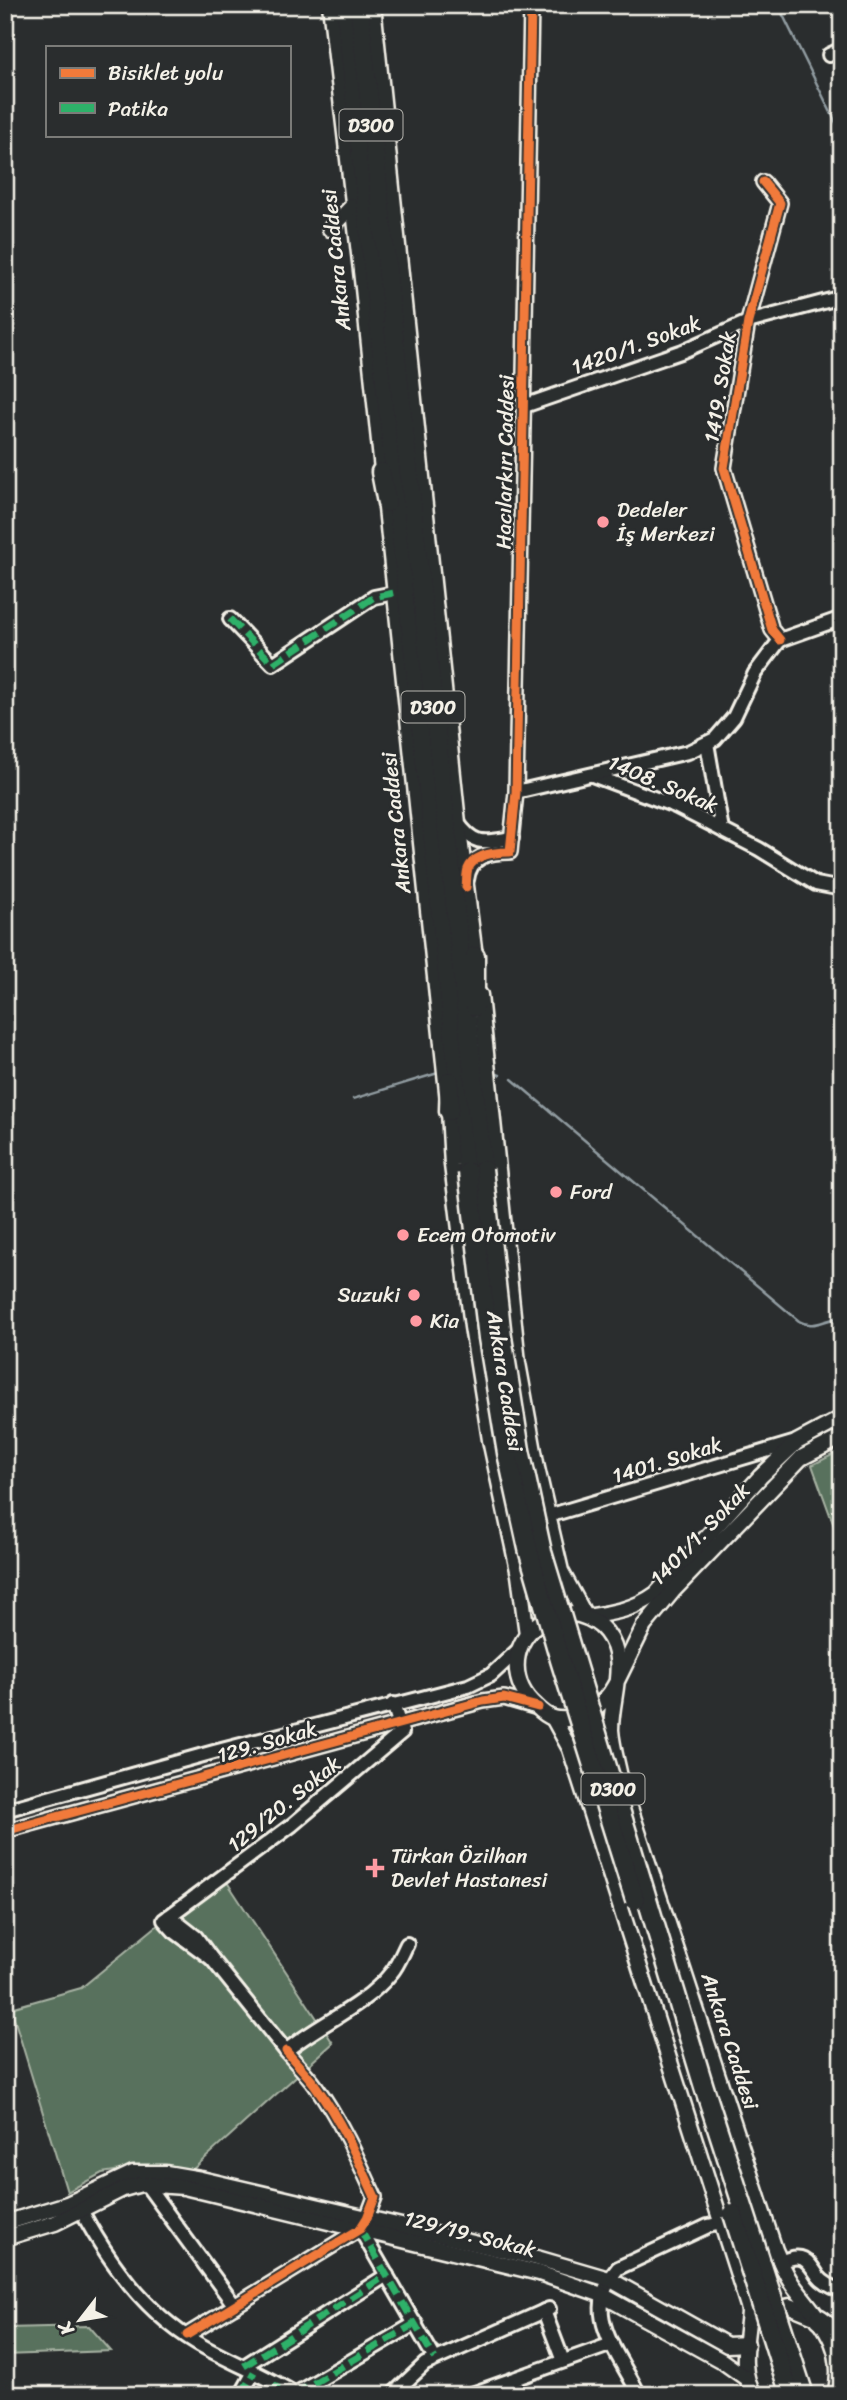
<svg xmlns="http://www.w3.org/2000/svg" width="847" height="2400" viewBox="0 0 847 2400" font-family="Sriracha,sans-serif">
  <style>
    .green { fill: #59715d; stroke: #a6b1a2; stroke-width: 2 }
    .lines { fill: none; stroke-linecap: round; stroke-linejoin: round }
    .stream { stroke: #919ca1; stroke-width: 2.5 }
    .minor-casing { stroke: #f4f1e8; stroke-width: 18 }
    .major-casing { stroke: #f4f1e8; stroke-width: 19 }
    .highway-casing { stroke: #f4f1e8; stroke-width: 23 }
    .minor { stroke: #2a2d2e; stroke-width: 12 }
    .major { stroke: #2a2d2e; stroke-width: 14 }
    .highway { stroke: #2a2d2e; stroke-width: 18 }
    .highway-bridge-casing { stroke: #f4f1e8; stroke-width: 23; stroke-linecap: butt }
    .highway-bridge { stroke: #2a2d2e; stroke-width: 18 }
    .quiet { stroke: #2db169; stroke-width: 7; stroke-dasharray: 14 7; stroke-linecap: butt }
    .cycleway-casing { stroke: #2a2d2e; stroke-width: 13 }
    .cycleway { stroke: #f17a3a; stroke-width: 9 }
    .poi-dot { fill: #ff9aa2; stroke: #2a2d2e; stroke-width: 2.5 }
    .labels { text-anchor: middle; stroke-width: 5; stroke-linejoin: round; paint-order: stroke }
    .shield { fill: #2a2d2e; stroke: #b7b6b0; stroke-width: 2 }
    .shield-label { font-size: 19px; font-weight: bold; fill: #f4f1e8 }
    .street-label { font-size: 21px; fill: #f4f1e8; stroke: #2a2d2e }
    .poi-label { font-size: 21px; fill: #f4f1e8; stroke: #2a2d2e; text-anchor: start }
  </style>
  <rect width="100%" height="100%" fill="#2a2d2e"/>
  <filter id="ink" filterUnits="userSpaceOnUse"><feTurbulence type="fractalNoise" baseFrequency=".0143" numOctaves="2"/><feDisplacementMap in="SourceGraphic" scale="14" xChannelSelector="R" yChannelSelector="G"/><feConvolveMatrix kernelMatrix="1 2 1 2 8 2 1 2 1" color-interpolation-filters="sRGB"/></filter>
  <g filter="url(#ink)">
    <!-- green -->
    <g class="green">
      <polygon points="842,1450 842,1548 812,1465"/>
      <polygon points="223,1876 333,2043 191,2171 152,2165 102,2173 67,2192 11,2008 81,1988 164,1920"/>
      <polygon points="89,2326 111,2351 5,2355 5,2328"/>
    </g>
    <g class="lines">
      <!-- stream -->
      <g class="stream">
        <polyline points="778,5 842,135"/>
        <polyline points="494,1073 500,1075"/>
        <path d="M 512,1079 L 799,1321 C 814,1330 825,1318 842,1318"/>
        <polyline points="353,1099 438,1073"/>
      </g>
      <!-- minor casing -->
      <g class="minor-casing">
        <g id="minor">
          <polyline points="829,55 842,49"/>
          <polyline points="763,182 780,203 748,322 724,468 772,630 780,640"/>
          <polyline points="524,406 683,351 748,322 842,297"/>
          <polyline points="230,619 273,664 374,597 394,593"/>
          <polyline points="707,743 722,830"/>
          <polyline points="592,775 675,806 759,849 816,884 842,889"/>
          <polyline points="516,792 688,752 715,739 734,717 755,673 780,640 842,618"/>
          <path d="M 458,823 C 475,847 485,842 512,838"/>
          <path d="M 467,880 C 470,856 488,852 510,852 L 516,792 L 531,5"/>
          <polyline points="548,1516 796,1442"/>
          <polyline points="5,1810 214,1752 468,1686 491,1675 518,1650"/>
          <polyline points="5,1831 483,1701 504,1698 535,1707"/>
          <polyline points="169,1916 196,1937 212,1959 174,1931 164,1920 292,1825 402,1732 393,1704"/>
          <path d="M 212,1959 L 286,2051 C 318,2024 364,2007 391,1973 C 398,1965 402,1954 407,1944"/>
          <polyline points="146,2184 235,2306"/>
          <path d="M 81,2210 C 108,2261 146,2313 197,2343 C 229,2362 265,2375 297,2395"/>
          <polyline points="360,2229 435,2359"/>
          <path d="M 781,2262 C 802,2252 807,2259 818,2276 C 823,2283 834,2288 842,2291"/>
          <polyline points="544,2311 563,2361"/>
          <path d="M 187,2335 L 360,2229 L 367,2218 L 375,2197 C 358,2159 340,2119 315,2085 C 306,2073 295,2062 286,2051"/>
          <polyline points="244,2366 387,2275"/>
          <polyline points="295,2394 416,2323"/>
          <polyline points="241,2395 254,2372"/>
          <polyline points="392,2395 425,2364 549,2309"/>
          <polyline points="469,2395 612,2344"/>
          <path d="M 639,2395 C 619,2352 579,2313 618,2268 L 708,2226 L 722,2223"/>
        </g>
      </g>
      <!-- major casing -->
      <g class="major-casing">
        <g id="major">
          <polyline points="330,5 363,288 449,1111 452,1165 472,1327 490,1440 519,1575 527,1634"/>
          <polyline points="373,5 458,823 476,964"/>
          <polyline points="330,229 353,205"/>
          <polyline points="480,995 518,1363 537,1468 561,1571 586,1617"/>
          <path d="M 586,1617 C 612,1613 634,1610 656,1594 L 760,1477 L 797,1442 L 842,1418"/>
          <path d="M 553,1718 L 570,1749 L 748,2306 L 749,2312 C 747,2338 738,2372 755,2395"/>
          <polyline points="5,2223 67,2204 133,2173 166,2173 201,2179 537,2258 609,2279 727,2345 747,2344"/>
          <polyline points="5,2238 55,2223 123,2189 141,2184 184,2187 539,2273 602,2295 722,2361 746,2378"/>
          <polyline points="767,2311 790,2306 817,2317"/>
          <path d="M 835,2395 C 847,2347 822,2323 796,2289 C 787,2278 781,2263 775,2250 L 620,1777 C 617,1762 612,1745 611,1730 C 611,1696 629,1661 606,1632 C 599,1623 590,1618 579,1615 C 564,1612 547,1615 535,1626 C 510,1649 511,1684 536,1706 C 540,1710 547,1716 553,1718 C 579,1724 604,1706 615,1685 L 644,1626 L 673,1591 L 801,1458 L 842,1437"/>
        </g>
      </g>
      <!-- highway casing -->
      <g class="highway-casing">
        <g id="highway">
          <polyline points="345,5 468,1172"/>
          <polyline points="359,5 483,1169"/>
          <polyline points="381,472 387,503"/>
          <polyline points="475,956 475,1007"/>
          <polyline points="449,1111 450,1081"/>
          <polyline points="820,2319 842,2336"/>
        </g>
      </g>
      <!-- minor -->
      <use href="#minor" class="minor"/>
      <!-- major -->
      <use href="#major" class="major"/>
      <!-- highway -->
      <use href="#highway" class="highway"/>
      <!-- highway-bridge casing -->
      <g class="highway-bridge-casing">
        <g id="highway-bridge">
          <polyline points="483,1169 502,1337 520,1450 542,1552 704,2087 804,2395"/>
          <polyline points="468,1172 488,1338 507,1453 529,1553 560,1660 635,1900"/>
          <polyline points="733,2214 790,2395"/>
        </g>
      </g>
      <!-- highway-bridge -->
      <use href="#highway-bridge" class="highway-bridge"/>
      <!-- quiet -->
      <g class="quiet">
        <polyline points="230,619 273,664 374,597 394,593"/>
        <polyline points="360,2229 435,2359"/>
        <polyline points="244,2366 387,2275"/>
        <polyline points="295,2394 416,2323"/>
        <polyline points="241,2395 254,2372"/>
        <polyline points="272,2395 278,2384"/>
      </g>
      <!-- cycleway casing -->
      <g class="cycleway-casing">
        <g id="cycleway">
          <polyline points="763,182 780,203 748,322 724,468 772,630 780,640"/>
          <path d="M 466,887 C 467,882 466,874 468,869 C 474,854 497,852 510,852 L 516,792 L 531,5"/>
          <polyline points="5,1831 483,1701 504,1698 538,1707"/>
          <path d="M 187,2335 L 360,2229 L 367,2218 L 375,2197 C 358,2159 340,2119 315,2085 C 306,2073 295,2062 286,2051"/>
        </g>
      </g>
      <!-- cycleway -->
      <use href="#cycleway" class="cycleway"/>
    </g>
  </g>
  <!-- markers -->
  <g class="poi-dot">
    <circle cx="603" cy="522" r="7"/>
    <circle cx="556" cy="1192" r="7"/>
    <circle cx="403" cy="1235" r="7"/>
    <circle cx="414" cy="1295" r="7"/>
    <circle cx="416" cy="1321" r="7"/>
    <path d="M371.5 1857.5h7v7h7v7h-7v7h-7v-7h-7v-7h7z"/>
  </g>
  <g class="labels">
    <!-- shield labels -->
    <g class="shield">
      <rect x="339.5" y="109.5" width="63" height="31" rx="5"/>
      <rect x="401.5" y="691.5" width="63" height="31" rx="5"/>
      <rect x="581.5" y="1773.5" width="63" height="31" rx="5"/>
    </g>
    <g class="shield-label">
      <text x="371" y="132">D300</text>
      <text x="433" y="714">D300</text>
      <text x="613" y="1796">D300</text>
    </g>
    <!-- street labels -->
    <g class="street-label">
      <text transform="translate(336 260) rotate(-96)" y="7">Ankara Caddesi</text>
      <text transform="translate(636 345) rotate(-20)" y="7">1420/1. Sokak</text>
      <text transform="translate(720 387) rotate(-81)" y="7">1419. Sokak</text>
      <text transform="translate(505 462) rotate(-89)" y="7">Hacılarkırı Caddesi</text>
      <text transform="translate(663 784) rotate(23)" y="7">1408. Sokak</text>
      <text transform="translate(396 823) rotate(-96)" y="7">Ankara Caddesi</text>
      <text transform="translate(505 1381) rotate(81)" y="7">Ankara Caddesi</text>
      <text transform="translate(667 1460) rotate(-17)" y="7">1401. Sokak</text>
      <text transform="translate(700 1534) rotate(-46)" y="7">1401/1. Sokak</text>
      <text transform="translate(267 1742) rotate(-16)" y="7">129. Sokak</text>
      <text transform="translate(284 1804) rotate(-39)" y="7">129/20. Sokak</text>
      <text transform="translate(730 2041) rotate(72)" y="7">Ankara Caddesi</text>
      <text transform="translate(470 2234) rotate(14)" y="7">129/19. Sokak</text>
    </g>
    <!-- poi labels -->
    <g class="poi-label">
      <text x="617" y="517">Dedeler<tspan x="617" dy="24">İş Merkezi</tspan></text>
      <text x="570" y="1199">Ford</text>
      <text x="417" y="1242">Ecem Otomotiv</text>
      <text x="400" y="1302" text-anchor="end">Suzuki</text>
      <text x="430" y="1328">Kia</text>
      <text x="391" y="1863">Türkan Özilhan<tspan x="391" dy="24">Devlet Hastanesi</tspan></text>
    </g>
  </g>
  <!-- margin -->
  <rect width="847" height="2400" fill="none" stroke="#2a2d2e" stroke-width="28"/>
  <rect x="14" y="14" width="819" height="2372" fill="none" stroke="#f4f1e8" stroke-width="2.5" filter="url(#ink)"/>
  <!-- legend -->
  <rect x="46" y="46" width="245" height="91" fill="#2a2d2e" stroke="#7b7b78" stroke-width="2"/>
  <rect x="60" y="68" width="35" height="10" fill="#f17a3a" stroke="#7b7b78" stroke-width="2"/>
  <text x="108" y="80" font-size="21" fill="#f4f1e8">Bisiklet yolu</text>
  <rect x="60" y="103" width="35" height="10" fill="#2db169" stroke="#7b7b78" stroke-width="2"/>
  <text x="108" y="116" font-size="21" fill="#f4f1e8">Patika</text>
  <!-- north arrow -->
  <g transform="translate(80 2320) rotate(239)" stroke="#2a2d2e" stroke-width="5" paint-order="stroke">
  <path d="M0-5L12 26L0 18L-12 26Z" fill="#f4f1e8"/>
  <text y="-10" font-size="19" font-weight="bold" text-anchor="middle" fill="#f4f1e8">K</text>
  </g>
</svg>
